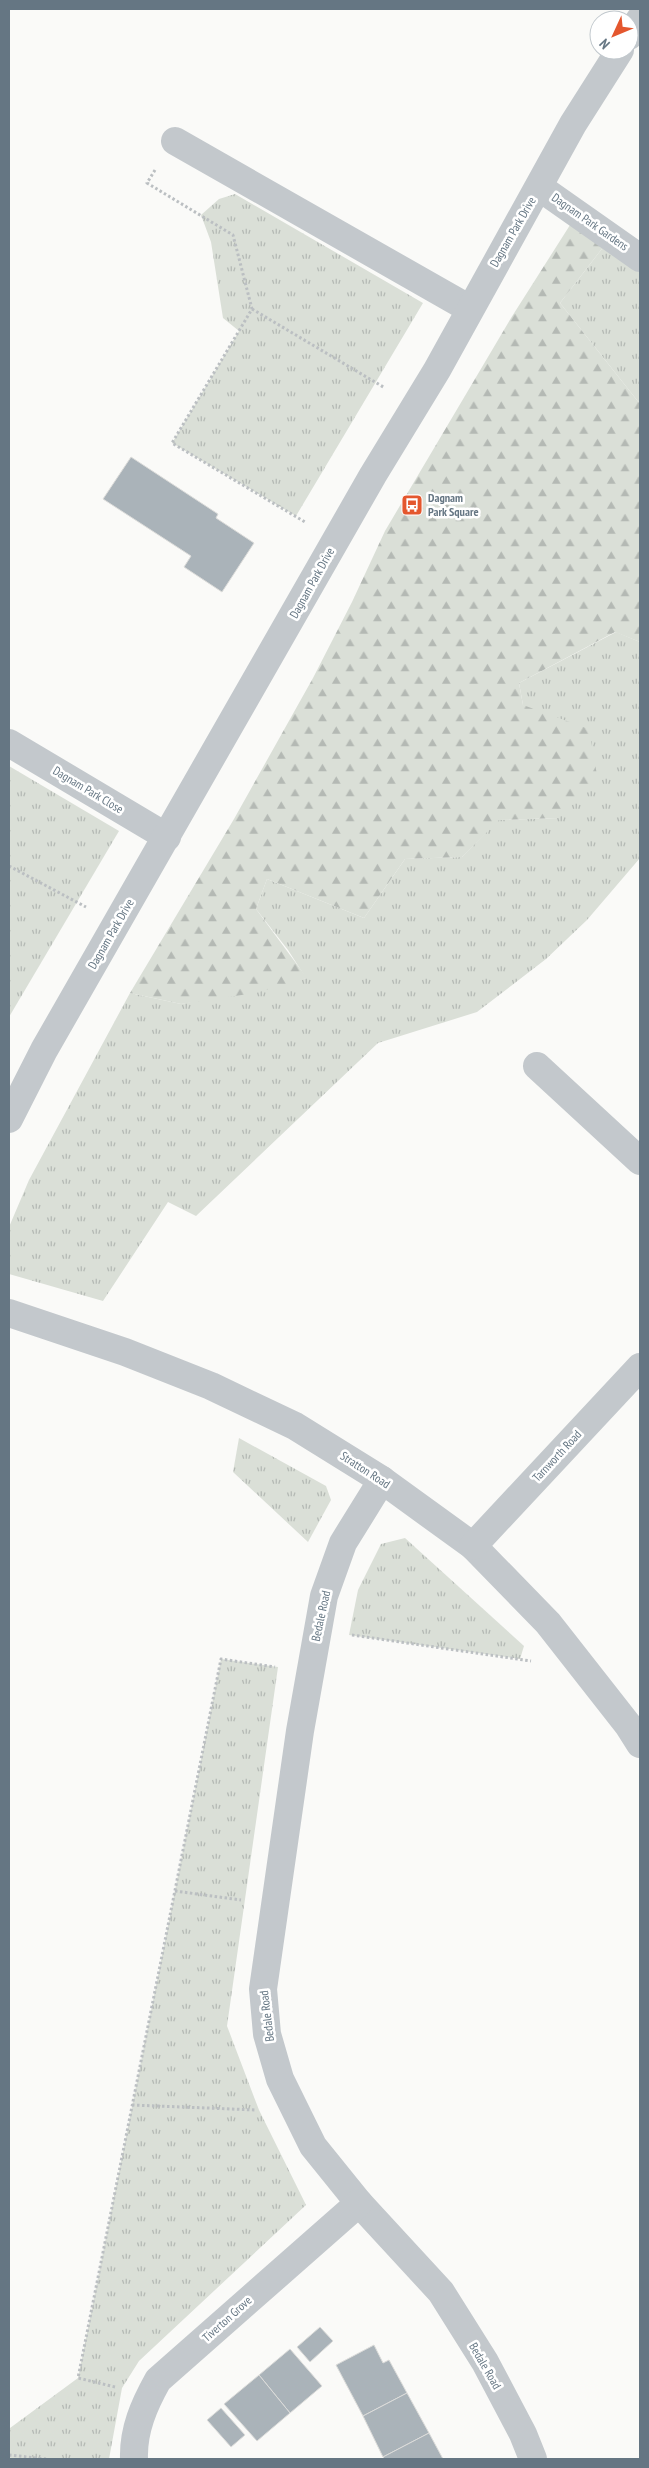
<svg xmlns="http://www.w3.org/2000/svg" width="649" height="2468" viewBox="0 0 649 2468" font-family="'PT Sans Narrow',sans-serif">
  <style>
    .grass { fill: url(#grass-tufts) }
    .forest { fill: url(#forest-firs) }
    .building { fill: #aab3b9; stroke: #dcdcda }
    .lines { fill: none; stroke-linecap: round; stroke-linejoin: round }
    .path { stroke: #bbbfc2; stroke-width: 3; stroke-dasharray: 2.5 2.5; stroke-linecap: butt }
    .minor { stroke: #c3c8cc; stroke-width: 28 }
    .labels { text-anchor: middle; stroke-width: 5; stroke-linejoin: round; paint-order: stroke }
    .street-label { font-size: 12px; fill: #657683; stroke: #fff }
    .poi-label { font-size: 12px; font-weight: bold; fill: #657683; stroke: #fff; text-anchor: start }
  </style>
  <defs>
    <pattern id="grass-tufts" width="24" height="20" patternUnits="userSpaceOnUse" patternTransform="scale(1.25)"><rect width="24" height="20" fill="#dadfd7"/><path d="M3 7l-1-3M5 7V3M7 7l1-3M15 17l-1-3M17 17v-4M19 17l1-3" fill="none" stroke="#b4b9b4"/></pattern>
    <pattern id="forest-firs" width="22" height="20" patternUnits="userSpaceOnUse" patternTransform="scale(1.25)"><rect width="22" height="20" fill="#dadfd7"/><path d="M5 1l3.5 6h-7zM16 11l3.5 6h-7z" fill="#b4b9b4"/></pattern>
  </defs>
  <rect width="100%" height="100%" fill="#fafaf8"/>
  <!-- grass -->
  <g class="grass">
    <polygon points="235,194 423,303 296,516 172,443 239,331 223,318 211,242 201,215 219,199"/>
    <polygon points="611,237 640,258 640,404 560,303"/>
    <polygon points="616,632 640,642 640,858 587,920 546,959 477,1012 378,1043 196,1216 168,1202 103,1301 9,1274 9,1227 29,1180 130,993 181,1004 306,978 288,950 256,909 267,879 364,918 405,859 462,857 498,820 559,818 523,705 519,683"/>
    <polygon points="9,766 119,831 9,1017"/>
    <polygon points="239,1438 326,1486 331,1500 308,1542 233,1472"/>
    <polygon points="405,1538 524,1646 520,1659 349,1635 358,1590 381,1544"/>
    <polygon points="221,1659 278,1667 227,2026 259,2110 306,2205 139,2361 122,2388 109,2459 9,2459 10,2428 78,2378"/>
  </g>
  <!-- forest -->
  <polygon class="forest" points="577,214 611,237 560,303 640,404 640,642 615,632 519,683 523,705 589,729 597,775 559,818 499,820 462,857 405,859 364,918 267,879 256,909 307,978 255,993 181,1004 130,993 234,819 313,678 352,602 385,531 511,318"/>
  <!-- building -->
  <g class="building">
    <polygon points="131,457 218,514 216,518 254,543 222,592 184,567 191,556 103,499"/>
    <polygon points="320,2327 333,2341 310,2362 297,2347"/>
    <polygon points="374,2345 383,2363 389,2360 407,2393 363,2416 336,2365"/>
    <polygon points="290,2349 322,2386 290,2413 259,2375"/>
    <polygon points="259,2375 290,2413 257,2441 224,2404"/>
    <polygon points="407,2393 429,2433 383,2457 363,2416"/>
    <polygon points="221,2408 245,2435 231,2447 207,2420"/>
    <polygon points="429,2433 443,2459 385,2459 383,2457"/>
  </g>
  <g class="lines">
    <!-- path -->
    <g class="path">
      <polyline points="155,170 147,183 233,235 252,309 172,443 305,522"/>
      <polyline points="252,309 385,388"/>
      <polyline points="9,866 86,907"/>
      <polyline points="352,1635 531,1661"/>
      <polyline points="175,1891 241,1900"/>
      <polyline points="132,2105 256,2110"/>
      <polyline points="115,2387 78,2378 221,1659 275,1667"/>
      <polyline points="9,2455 46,2459"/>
    </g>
    <!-- minor -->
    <g class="minor">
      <polyline points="629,36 640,19"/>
      <polyline points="175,141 470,309"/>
      <polyline points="539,187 640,258"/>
      <polyline points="9,743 167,837"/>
      <polyline points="537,1066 640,1161"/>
      <polyline points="9,1119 44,1050 373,475 437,370 573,124 620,50"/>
      <polyline points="9,1313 125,1352 211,1386 295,1426 382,1480 473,1546 548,1623 628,1725 640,1744"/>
      <polyline points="382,1480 343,1543 324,1596 300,1731 263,1989 267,2034 280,2079 313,2146 359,2203 441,2292 485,2362 523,2434 533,2459"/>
      <polyline points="473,1546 640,1367"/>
      <path d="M 134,2459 C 133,2430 144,2405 158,2380 L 359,2203"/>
    </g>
  </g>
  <!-- icons -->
  <defs>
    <g id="bus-square" transform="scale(1.125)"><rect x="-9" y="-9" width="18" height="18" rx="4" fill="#e4572e" stroke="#fff"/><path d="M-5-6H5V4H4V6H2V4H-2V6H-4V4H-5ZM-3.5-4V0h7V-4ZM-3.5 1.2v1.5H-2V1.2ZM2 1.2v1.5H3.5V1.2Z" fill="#fff"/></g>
  </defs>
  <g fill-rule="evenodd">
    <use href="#bus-square" x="412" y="505"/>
  </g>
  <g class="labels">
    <!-- street labels -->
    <g class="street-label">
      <text transform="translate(590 222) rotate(35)" y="4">Dagnam Park Gardens</text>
      <text transform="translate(513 232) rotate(-60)" y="4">Dagnam Park Drive</text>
      <text transform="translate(312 583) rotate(-61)" y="4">Dagnam Park Drive</text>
      <text transform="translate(88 790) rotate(31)" y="4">Dagnam Park Close</text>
      <text transform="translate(111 934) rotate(-60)" y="4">Dagnam Park Drive</text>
      <text transform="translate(557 1456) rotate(-47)" y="4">Tarnworth Road</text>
      <text transform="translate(365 1470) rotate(33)" y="4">Stratton Road</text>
      <text transform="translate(321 1616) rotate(-78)" y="4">Bedale Road</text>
      <text transform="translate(267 2016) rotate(-97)" y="4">Bedale Road</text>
      <text transform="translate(227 2319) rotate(-42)" y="4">Tiverton Grove</text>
      <text transform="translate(485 2366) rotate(60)" y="4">Bedale Road</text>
    </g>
    <!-- poi labels -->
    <g class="poi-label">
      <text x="428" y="502">Dagnam<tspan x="428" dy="14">Park Square</tspan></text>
    </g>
  </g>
  <!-- border -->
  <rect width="649" height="2468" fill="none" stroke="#657683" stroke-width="20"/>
  <!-- north arrow -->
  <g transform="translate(614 35) rotate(226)"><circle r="24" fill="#ffffff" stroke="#c1c8cd"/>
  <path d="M0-4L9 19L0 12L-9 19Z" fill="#e4572e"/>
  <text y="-8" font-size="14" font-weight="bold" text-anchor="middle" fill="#657683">N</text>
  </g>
</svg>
